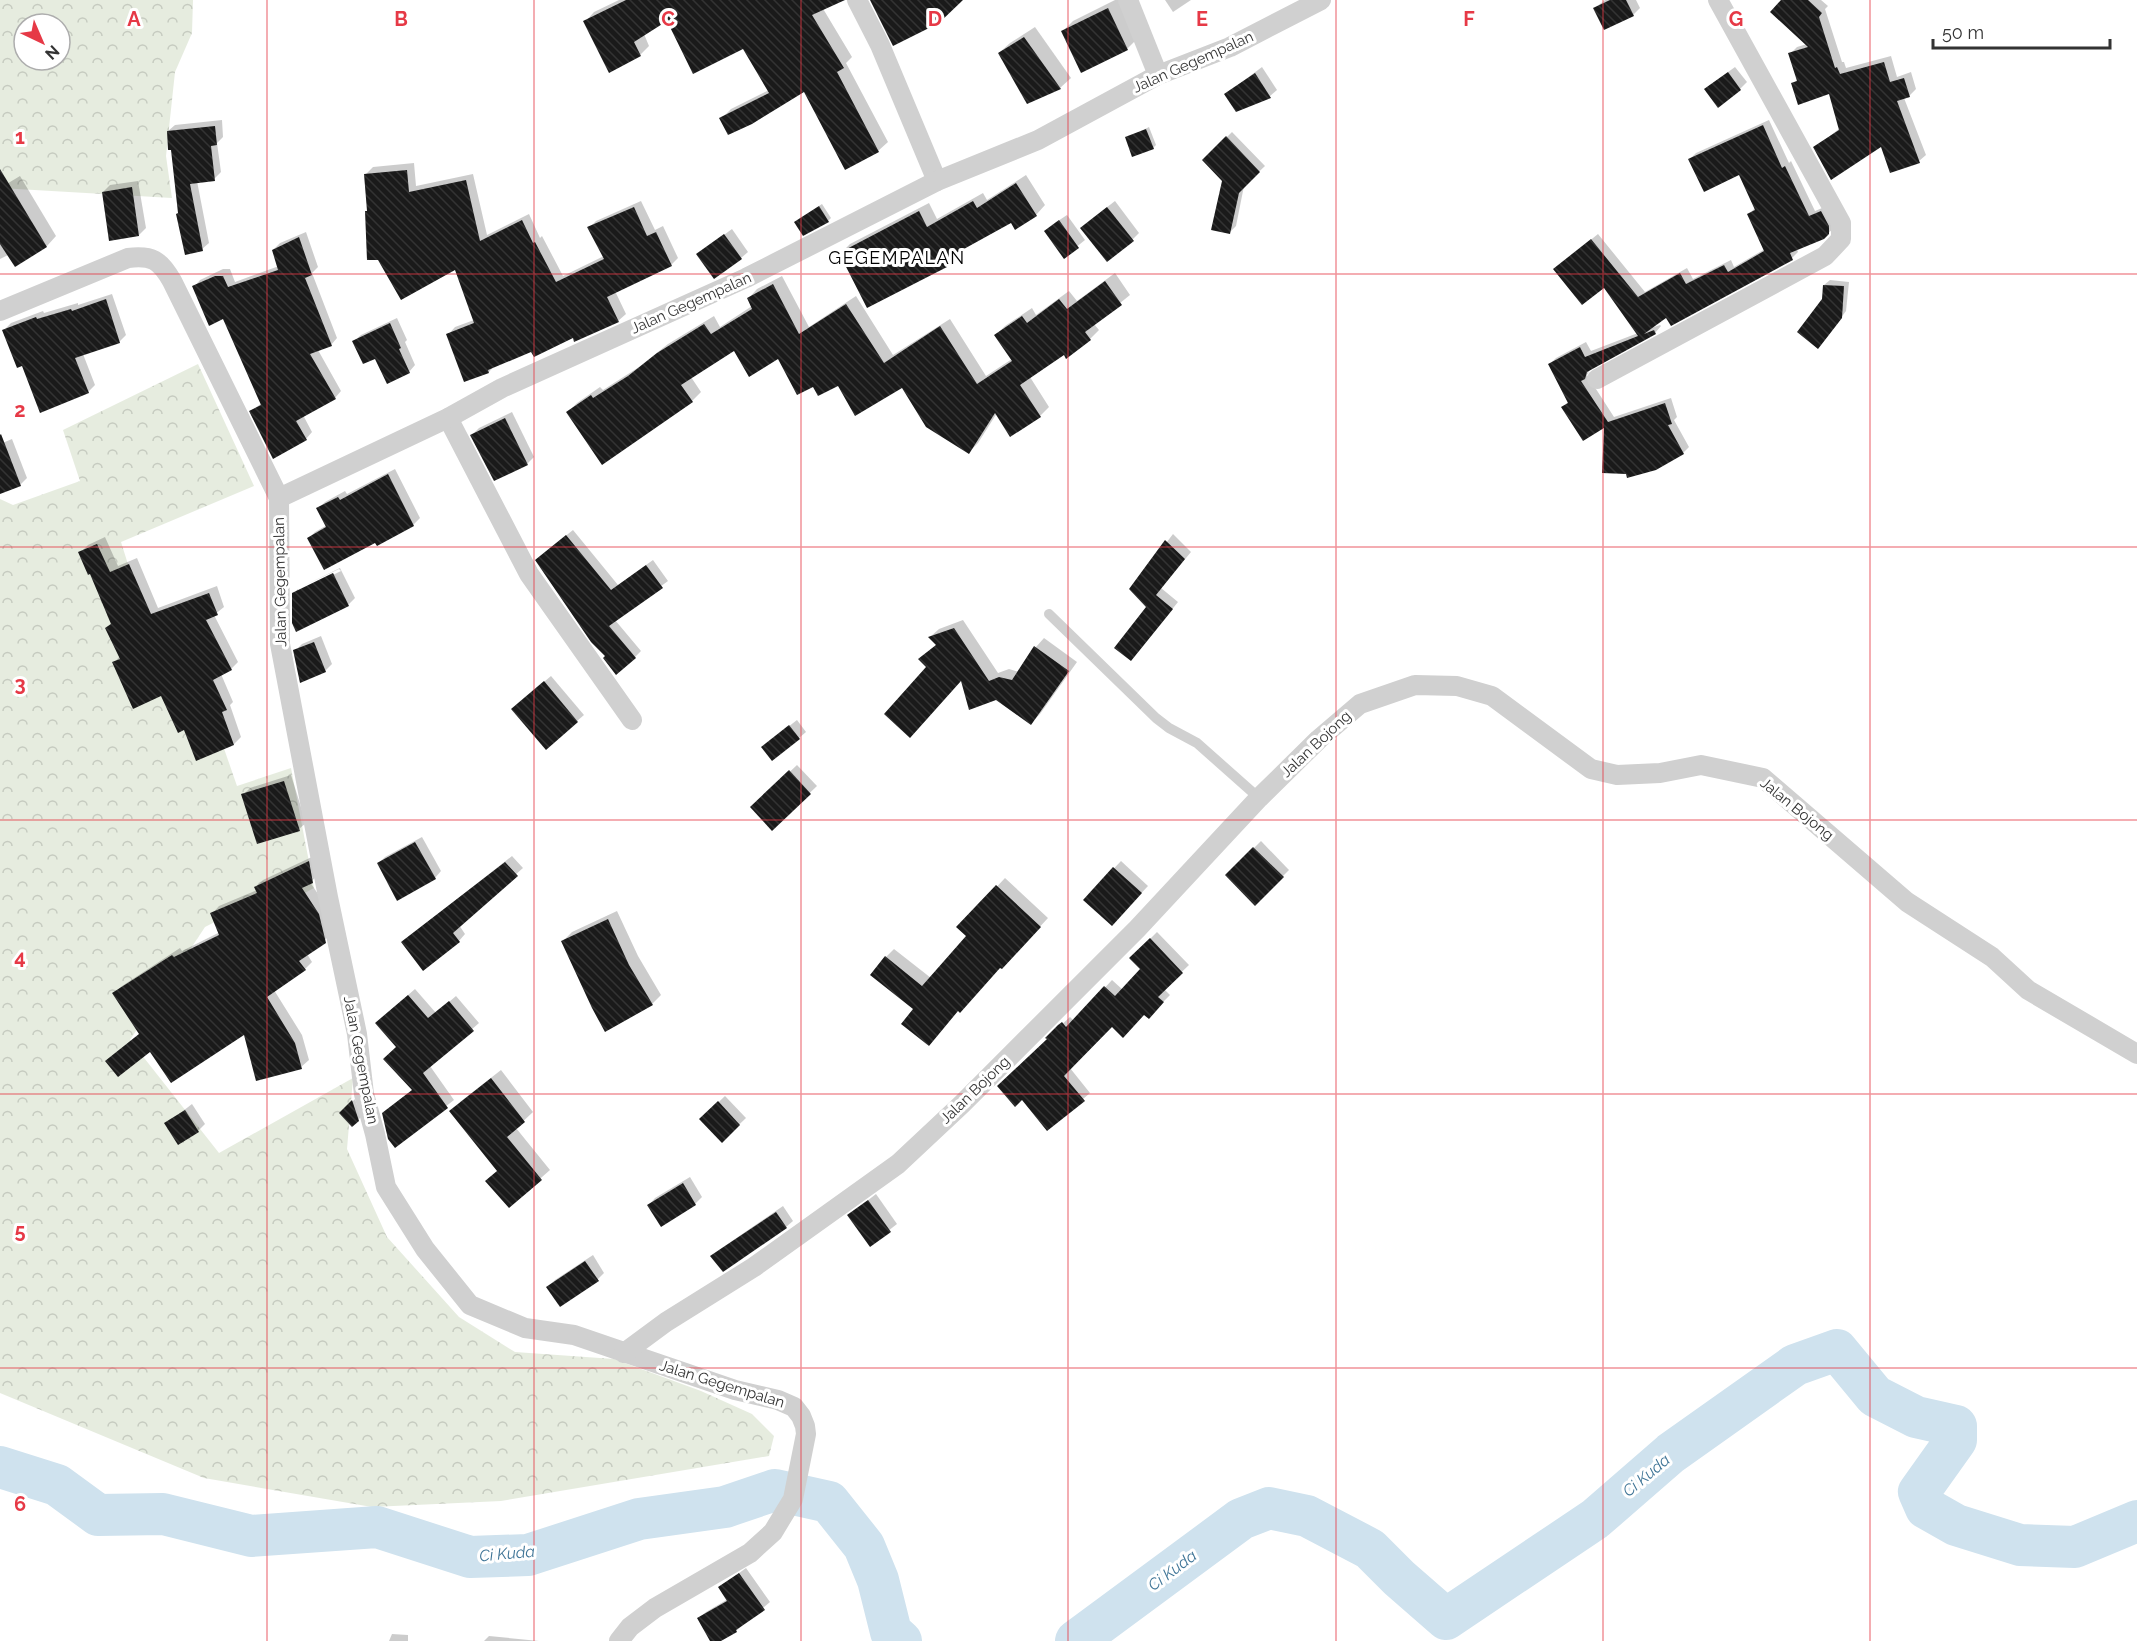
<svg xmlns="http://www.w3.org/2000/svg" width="2137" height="1641" viewBox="0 0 2137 1641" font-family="Raleway,sans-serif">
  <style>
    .forest { fill: url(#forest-crowns); fill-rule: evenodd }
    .shadow { fill: #0003 }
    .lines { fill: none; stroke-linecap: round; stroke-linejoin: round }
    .river { stroke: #cfe2ee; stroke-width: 42 }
    .building { fill: url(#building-back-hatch) }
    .lane { stroke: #d0d0d0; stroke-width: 10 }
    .street { stroke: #d0d0d0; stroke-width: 20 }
    .grid { fill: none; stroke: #e63946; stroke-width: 1.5; stroke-opacity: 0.55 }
    .labels { text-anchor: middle; stroke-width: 6; stroke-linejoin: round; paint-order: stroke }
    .street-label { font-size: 15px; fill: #333; stroke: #fff }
    .water-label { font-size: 16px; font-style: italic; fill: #3f7597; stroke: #fff }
    .quarter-label { font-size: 18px; letter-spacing: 1.5px; fill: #000; stroke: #fff }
    .grid-label { font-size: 20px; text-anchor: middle; font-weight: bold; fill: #e63946; stroke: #fff; stroke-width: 6; stroke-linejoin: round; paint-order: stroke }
  </style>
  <defs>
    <pattern id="forest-crowns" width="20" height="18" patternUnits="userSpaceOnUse" patternTransform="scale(1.5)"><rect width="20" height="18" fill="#e6ecdf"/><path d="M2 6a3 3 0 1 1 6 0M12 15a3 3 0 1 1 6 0" fill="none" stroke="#c6cbc0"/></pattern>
    <pattern id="building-back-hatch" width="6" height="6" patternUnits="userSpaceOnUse" patternTransform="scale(1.5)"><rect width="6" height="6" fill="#1a1a1a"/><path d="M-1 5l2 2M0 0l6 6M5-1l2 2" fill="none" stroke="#333"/></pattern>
  </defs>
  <rect width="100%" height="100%" fill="#fff"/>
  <!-- forest -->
  <g class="forest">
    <path d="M 0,0 L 193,0 L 192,33 L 175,72 L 166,156 L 172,198 L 0,188 ZM 24,24 L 60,24 L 60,60 L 24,60 Z"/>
    <polygon points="198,364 254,486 121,542 153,644 211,711 237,786 291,768 314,888 252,921 244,907 205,927 130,1040 219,1153 353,1078 347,1149 387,1237 459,1317 515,1352 614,1359 701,1391 752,1414 774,1436 769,1456 501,1501 372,1507 204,1478 0,1393 0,499 13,505 80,481 63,430"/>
  </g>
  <!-- shadow -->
  <g class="shadow">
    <polygon points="619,0 827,0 822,7 852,57 846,63 888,142 878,151 805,90 721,119 731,109 769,90 743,47 668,19 644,34 649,46 640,55 585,22 594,12"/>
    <polygon points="1115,0 1119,0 1138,38 1128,48 1082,71 1063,31 1073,21"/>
    <polygon points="1165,0 1191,0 1173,12"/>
    <polygon points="1605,0 1636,0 1640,8 1633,15 1595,8"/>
    <polygon points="1783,0 1821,0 1828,6 1825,9 1842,62 1844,62 1846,68 1891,56 1897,77 1911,72 1916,89 1909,96 1904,98 1926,155 1919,161 1882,145 1815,148 1840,128 1830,92 1793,84 1798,79 1790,54 1797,47 1807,44"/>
    <polygon points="1035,27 1071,78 1060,88 1028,102 999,53 1010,43"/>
    <polygon points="1262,67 1277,90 1270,96 1236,110 1226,94"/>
    <polygon points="1735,67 1747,82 1740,89 1713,83"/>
    <polygon points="222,120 223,137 217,143 221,172 214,179 197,181 209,243 202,249 179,213 172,148 168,131 175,125"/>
    <polygon points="1769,120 1789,163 1791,161 1815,211 1827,206 1835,227 1823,238 1797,249 1798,252 1792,258 1667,316 1651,328 1660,325 1661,326 1655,333 1592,366 1587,375 1614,417 1671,398 1677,417 1674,420 1689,447 1683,453 1563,407 1569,401 1550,364 1556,358 1586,342 1591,351 1638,333 1604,286 1562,263 1598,234 1645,292 1687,268 1693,279 1731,260 1734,267 1765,249 1749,214 1755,208 1740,173 1690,159 1696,153"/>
    <polygon points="1149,127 1156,145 1153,148 1127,138"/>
    <polygon points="1232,132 1265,166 1244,186 1236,226 1230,232 1223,180 1204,160"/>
    <polygon points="414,163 416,186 473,174 487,235 529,214 540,238 542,236 563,276 604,256 589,228 596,221 641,201 655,230 663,226 678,258 671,265 615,291 626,314 618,321 575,340 573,336 532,350 495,365 489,372 465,380 448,335 455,327 474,320 456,268 369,210 366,174 373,167"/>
    <polygon points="1026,175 1045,205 1036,215 1011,221 954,252 956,256 946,265 868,306 840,254 850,244 929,203 937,219 983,193 987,200"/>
    <polygon points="20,176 56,236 47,246 15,265 8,255 0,259 0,188"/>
    <polygon points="138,181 146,228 139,235 103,192 110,185"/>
    <polygon points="1115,201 1139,233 1133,239 1089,221"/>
    <polygon points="822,204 831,218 828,221 799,219"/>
    <polygon points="1067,215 1085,240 1064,257 1052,225"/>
    <polygon points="732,229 748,252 741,258 698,254"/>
    <polygon points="306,232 318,267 312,273 337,338 331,345 318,350 341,391 335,398 303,415 312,432 306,439 251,411 262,403 224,317 194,287 200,280 223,269 230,269 235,282 279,266 273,250 280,243"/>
    <polygon points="1115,273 1130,295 1094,324 1099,330 1090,339 1064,353 1030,377 1049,407 1040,416 997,413 978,443 969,452 902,386 814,385 779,357 734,349 691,377 701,392 692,401 568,412 577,403 600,387 603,390 639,367 668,344 714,316 720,327 752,306 748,299 757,289 782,276 809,327 856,296 893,355 950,319 986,376 1012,359 996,335 1005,326 1032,308 1036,315 1069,291 1077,301"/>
    <polygon points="1830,280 1849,282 1846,311 1823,342 1824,285"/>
    <polygon points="112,294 126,335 119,342 83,354 95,385 88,392 23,364 4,330 11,323 43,311 44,313 78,303 78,305"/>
    <polygon points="397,318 407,340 405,342 415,365 409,372 376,357 354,341 361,335"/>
    <polygon points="512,412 534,457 527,464 472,435 479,428"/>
    <polygon points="12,439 27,478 21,484 0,493 0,444"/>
    <polygon points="395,469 420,518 413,525 375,541 309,538 315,532 327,525 318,509 325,502 345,491 347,494"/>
    <polygon points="573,530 618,585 653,560 668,581 615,620 641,651 635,657 607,656 543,554"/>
    <polygon points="1173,534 1191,552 1161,588 1178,602 1137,653 1148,607 1131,589"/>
    <polygon points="105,537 118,566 137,558 158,608 217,586 224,607 214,615 238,662 231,669 221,674 233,702 230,705 241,737 234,744 185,728 161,694 114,663 120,656 107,628 112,622 91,572 80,553 88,545"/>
    <polygon points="340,568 355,598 348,605 293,594 298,589 298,592 341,571 339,569 299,588"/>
    <polygon points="963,620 998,673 1009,669 1019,672 1036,647 1044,638 1077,662 1040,714 1031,723 996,698 962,679 928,667 920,659 937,644 930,637 939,629"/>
    <polygon points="321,636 332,664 325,671 301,681 295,651 302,644"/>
    <polygon points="551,676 584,715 577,721 520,702"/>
    <polygon points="797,720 806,732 799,738 770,741"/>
    <polygon points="797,765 817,786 772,829 752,807"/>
    <polygon points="291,775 306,823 299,829 243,795 250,788"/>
    <polygon points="422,837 441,871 435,878 378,864 385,857"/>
    <polygon points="1261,841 1289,870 1255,904 1227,875"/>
    <polygon points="316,855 320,874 310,882 326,906 332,934 307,954 312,962 305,969 274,990 302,1035 309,1060 301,1067 245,1033 140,1034 114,993 122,986 180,948 182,951 220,932 212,914 219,906 257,890 256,887 263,880"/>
    <polygon points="512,856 523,868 459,925 465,934 459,941 410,936"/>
    <polygon points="1121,861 1148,886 1118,918 1085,899"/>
    <polygon points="1005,878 1048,918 1010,959 915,1009 886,957 894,949 931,978 969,936 959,927"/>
    <polygon points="617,911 638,956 661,995 652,1004 563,941 572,932"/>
    <polygon points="1157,932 1189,965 1164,989 1170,995 1155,1010 1112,1026 1070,1068 1090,1093 1048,1129 1049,1039 1047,1038 1070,1017 1074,1021 1112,980 1123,990 1143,969 1131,958"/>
    <polygon points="415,989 436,1013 456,996 479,1023 430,1066 454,1100 395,1146 413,1089 398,1047 384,1016"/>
    <polygon points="501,1070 533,1112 516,1128 550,1170 509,1206 498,1171 460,1102"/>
    <polygon points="725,1096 746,1118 722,1141 701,1119"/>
    <polygon points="355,1099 361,1117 353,1125 341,1113"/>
    <polygon points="192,1104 205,1124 198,1131 166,1124"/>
    <polygon points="690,1177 702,1197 695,1204 649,1205 655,1198"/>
    <polygon points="876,1194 897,1224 870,1245 849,1215"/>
    <polygon points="783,1206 793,1221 786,1227 712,1256 719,1250"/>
    <polygon points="593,1255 604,1273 598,1279 548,1287 555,1280"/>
    <polygon points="746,1568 770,1602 736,1631 718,1641 712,1641 699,1618 706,1612 728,1599 720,1587"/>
    <polygon points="392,1634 408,1635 408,1641 389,1641"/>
    <polygon points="489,1636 539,1641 484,1641"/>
  </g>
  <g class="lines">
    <!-- river -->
    <g class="river">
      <polyline points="0,1467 57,1485 98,1515 163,1514 251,1536 377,1527 470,1557 528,1555 639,1519 725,1507 775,1490 829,1502 864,1546 878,1580 891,1632 901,1641"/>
      <polyline points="1076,1641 1241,1519 1269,1508 1307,1516 1370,1549 1399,1578 1446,1619 1595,1519 1671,1453 1795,1365 1837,1350 1875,1396 1916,1417 1956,1426 1956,1440 1919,1492 1926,1508 1956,1525 2020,1545 2075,1547 2137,1521"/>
    </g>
  </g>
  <!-- building -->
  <g class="building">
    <polygon points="626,0 845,0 812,15 844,68 837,72 879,152 845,170 804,92 752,124 728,135 719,118 769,93 743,49 693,74 667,21 634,42 641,56 609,73 583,21"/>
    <polygon points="870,0 963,0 939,23 893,46"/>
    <polygon points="1610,0 1626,0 1634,16 1604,30 1593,8"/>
    <polygon points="1781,0 1808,0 1822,13 1819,17 1835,68 1837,67 1840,74 1884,62 1890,82 1904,78 1910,97 1897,101 1920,163 1890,173 1881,147 1831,180 1813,147 1839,130 1829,94 1798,105 1791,83 1797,81 1788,53 1808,47 1770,12"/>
    <polygon points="1108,8 1128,50 1081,73 1061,31"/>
    <polygon points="1024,37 1061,89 1027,104 998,53"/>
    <polygon points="1728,72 1741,90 1718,108 1704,89"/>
    <polygon points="1255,73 1271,98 1236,112 1224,94"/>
    <polygon points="1763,125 1782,168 1785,166 1809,216 1821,211 1829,226 1829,234 1824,239 1790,253 1793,260 1671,326 1666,318 1644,334 1654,330 1656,334 1587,372 1585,379 1581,381 1608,422 1665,403 1672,424 1668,425 1684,454 1656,470 1627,478 1626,474 1602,473 1604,428 1583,441 1561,407 1568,403 1548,364 1580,347 1585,357 1638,336 1604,288 1582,305 1553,269 1591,239 1638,297 1680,273 1686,284 1724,265 1728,272 1764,251 1747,214 1755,210 1739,175 1704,192 1688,159"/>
    <polygon points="215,126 217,145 211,146 215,181 190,184 203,251 185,255 176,214 178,213 171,150 168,150 167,131"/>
    <polygon points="1146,129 1154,149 1132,157 1125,137"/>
    <polygon points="1226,136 1260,172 1239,193 1230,234 1211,230 1222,181 1202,160"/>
    <polygon points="0,169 47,247 15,267 0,244"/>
    <polygon points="407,170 409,192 466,180 480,241 522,220 533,243 535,242 556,282 604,259 587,227 634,207 647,236 656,232 672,266 607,297 619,322 574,342 573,338 534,357 531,352 488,370 489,373 464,382 446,334 474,323 455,270 401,300 378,260 367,260 365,211 367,211 364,174"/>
    <polygon points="1016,183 1037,216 1015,230 1011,223 944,260 947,267 867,308 839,253 919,211 927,227 973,201 977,208"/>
    <polygon points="132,187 139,236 109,241 102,192"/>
    <polygon points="819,206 829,222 803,236 794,222"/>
    <polygon points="1107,207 1134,241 1107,262 1080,228"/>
    <polygon points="1059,220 1079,248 1064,259 1044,231"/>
    <polygon points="724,234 742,259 714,279 696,254"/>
    <polygon points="299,237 312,275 305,278 332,346 310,354 336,399 296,421 307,440 273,459 249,411 261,405 223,319 209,326 192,286 215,276 223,276 228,287 278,270 272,250"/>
    <polygon points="1105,281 1122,305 1085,332 1091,340 1066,359 1064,355 1020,385 1041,417 1010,437 995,413 969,454 926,427 902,388 855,416 838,386 818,396 813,387 797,395 778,359 749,377 734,351 681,385 693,402 602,465 566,412 591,395 593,398 628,376 657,353 704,324 711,334 752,309 747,298 773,284 799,334 846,304 884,363 940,326 977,384 1012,361 994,335 1022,316 1027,323 1059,299 1067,309"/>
    <polygon points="1823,285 1844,286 1842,318 1818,349 1797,332 1822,299"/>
    <polygon points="106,299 120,343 75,358 89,393 40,413 22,366 17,368 2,330 36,317 37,319 71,309 72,311"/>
    <polygon points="390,323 401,348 399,349 410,373 387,384 375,359 363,364 352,341"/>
    <polygon points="505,418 528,465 494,481 470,435"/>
    <polygon points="1,434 21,486 0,494 0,435"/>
    <polygon points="388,474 414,526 377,546 375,543 324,570 307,538 326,527 316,508 338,497 340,500"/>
    <polygon points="566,535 611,590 646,565 663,588 609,626 636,658 616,675 603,658 605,656 591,642 535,560"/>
    <polygon points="1165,540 1185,559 1156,595 1173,609 1131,661 1114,648 1146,607 1129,589"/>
    <polygon points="97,544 110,572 129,564 151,614 209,593 218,615 206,620 232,670 213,680 227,710 222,712 234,745 196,761 184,730 178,733 161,696 133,709 112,662 120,659 105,628 111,624 90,574 88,575 78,552"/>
    <polygon points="333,573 349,606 296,632 292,623 292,593"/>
    <polygon points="954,628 989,681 999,677 1012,680 1034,646 1069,671 1031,725 996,700 969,710 961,681 910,738 884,714 926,667 918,659 936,645 928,637"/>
    <polygon points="314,642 326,672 300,683 293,650"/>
    <polygon points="544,681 578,722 546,750 511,709"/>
    <polygon points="789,725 800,739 772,761 761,747"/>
    <polygon points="789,770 811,794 772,831 750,807"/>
    <polygon points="284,781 300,831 257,844 241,794"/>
    <polygon points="415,842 436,879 397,901 377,863"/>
    <polygon points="1253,847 1284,877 1255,906 1225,875"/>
    <polygon points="309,861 313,883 302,888 319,914 326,943 299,961 306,970 267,997 295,1043 302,1069 256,1081 244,1035 171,1083 150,1052 118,1077 105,1061 139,1034 112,993 172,955 174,957 219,935 210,913 257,893 254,887"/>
    <polygon points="505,862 518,876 453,933 460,942 423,971 401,942"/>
    <polygon points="1113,867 1142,893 1112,926 1083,900"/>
    <polygon points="996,885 1041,927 1002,969 1000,968 960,1013 958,1011 929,1046 901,1024 913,1009 870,975 885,956 922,986 966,936 956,927"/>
    <polygon points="608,919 629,965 653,1005 605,1032 592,1008 561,941"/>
    <polygon points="1150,938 1183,973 1158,997 1164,1002 1149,1019 1144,1015 1123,1038 1112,1027 1064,1076 1085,1101 1047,1131 1022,1100 1015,1107 997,1086 1047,1039 1045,1038 1058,1025 1062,1022 1066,1027 1104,986 1115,996 1140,969 1129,958"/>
    <polygon points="408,995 428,1018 449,1001 474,1031 423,1073 448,1108 395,1148 388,1139 382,1113 412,1090 383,1059 396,1047 375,1023"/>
    <polygon points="491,1078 525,1122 507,1137 542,1180 509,1208 485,1181 497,1171 449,1111"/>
    <polygon points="352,1100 359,1121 352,1127 339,1113"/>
    <polygon points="718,1101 740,1125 722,1143 699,1119"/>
    <polygon points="185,1110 199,1132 178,1145 164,1123"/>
    <polygon points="683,1183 696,1205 661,1227 647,1205"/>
    <polygon points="868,1200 891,1232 870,1247 847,1215"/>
    <polygon points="776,1212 787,1228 723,1272 710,1256"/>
    <polygon points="585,1261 599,1281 560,1307 546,1287"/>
    <polygon points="739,1573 765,1610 736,1630 737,1632 721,1641 710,1641 697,1618 727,1601 718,1587"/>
  </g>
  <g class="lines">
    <!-- lane -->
    <polyline class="lane" points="1049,614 1156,718 1169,728 1197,743 1259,798"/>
    <!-- street -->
    <g class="street">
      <polyline points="857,0 880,45 937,181"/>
      <polyline points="1128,0 1158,75"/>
      <path d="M 0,311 L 128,258 C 152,255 160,260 172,281 L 279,498 L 280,644 L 328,897 L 357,1034 L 364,1094 L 375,1134 L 386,1187 L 425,1249 L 470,1305 L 525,1328 L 574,1335 L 735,1390 L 778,1400 L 794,1407 L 801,1416 L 805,1426 L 806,1434 L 793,1499 L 773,1532 L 750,1553 L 655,1608 L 630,1627 L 619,1641"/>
      <polyline points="1597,379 1825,256 1841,239 1841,223 1718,0"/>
      <polyline points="448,418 529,574 632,720"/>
      <polyline points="279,498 448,418 502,388 746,278 937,181 1038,140 1158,75 1230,47 1321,0"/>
      <polyline points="624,1353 666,1322 754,1267 898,1164 961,1105 1137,929 1259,798 1319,739 1360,704 1415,685 1457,686 1492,696 1591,769 1617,775 1660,773 1701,765 1763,778 1907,902 1992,957 2028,990 2137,1054"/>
    </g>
  </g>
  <!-- grid -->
  <path class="grid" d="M 267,0 L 267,1641M 534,0 L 534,1641M 801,0 L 801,1641M 1068,0 L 1068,1641M 1336,0 L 1336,1641M 1603,0 L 1603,1641M 1870,0 L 1870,1641M 0,274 L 2137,274M 0,547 L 2137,547M 0,820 L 2137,820M 0,1094 L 2137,1094M 0,1368 L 2137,1368"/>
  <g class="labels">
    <!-- street labels -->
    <g class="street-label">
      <text transform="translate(1193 62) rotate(-24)" y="5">Jalan Gegempalan</text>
      <text transform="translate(691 303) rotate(-24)" y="5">Jalan Gegempalan</text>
      <text transform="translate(280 582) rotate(-91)" y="5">Jalan Gegempalan</text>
      <text transform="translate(1316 744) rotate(-43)" y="5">Jalan Bojong</text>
      <text transform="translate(1797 809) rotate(39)" y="5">Jalan Bojong</text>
      <text transform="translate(361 1060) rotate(79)" y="5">Jalan Gegempalan</text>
      <text transform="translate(975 1090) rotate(-44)" y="5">Jalan Bojong</text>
      <text transform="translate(722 1384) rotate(17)" y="5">Jalan Gegempalan</text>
    </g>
    <!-- water labels -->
    <g class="water-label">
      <text transform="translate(1646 1475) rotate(-40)" y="6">Ci Kuda</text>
      <text transform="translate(507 1553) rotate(-5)" y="6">Ci Kuda</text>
      <text transform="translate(1172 1570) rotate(-37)" y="6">Ci Kuda</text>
    </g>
    <!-- quarter labels -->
    <g class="quarter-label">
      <text x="897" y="264">GEGEMPALAN</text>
    </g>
  </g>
  <g class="grid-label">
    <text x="134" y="26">A</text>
    <text x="401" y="26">B</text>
    <text x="668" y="26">C</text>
    <text x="935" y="26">D</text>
    <text x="1202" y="26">E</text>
    <text x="1469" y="26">F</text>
    <text x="1736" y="26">G</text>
    <text x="20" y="144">1</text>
    <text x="20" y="417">2</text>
    <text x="20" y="691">3</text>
    <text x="20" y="964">4</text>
    <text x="20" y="1238">5</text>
    <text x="20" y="1511">6</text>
  </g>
  <!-- north arrow -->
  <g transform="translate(42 42) rotate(136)"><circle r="28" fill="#ffffff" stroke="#adadad" stroke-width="1.5"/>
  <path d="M0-4.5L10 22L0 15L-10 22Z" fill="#e63946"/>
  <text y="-9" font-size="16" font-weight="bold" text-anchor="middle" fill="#333333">N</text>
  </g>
  <!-- scale -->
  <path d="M1933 39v9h177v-9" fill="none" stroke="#333333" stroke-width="3"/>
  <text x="1942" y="39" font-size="18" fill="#333333" stroke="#ffffff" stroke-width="4.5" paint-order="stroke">50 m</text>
</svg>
